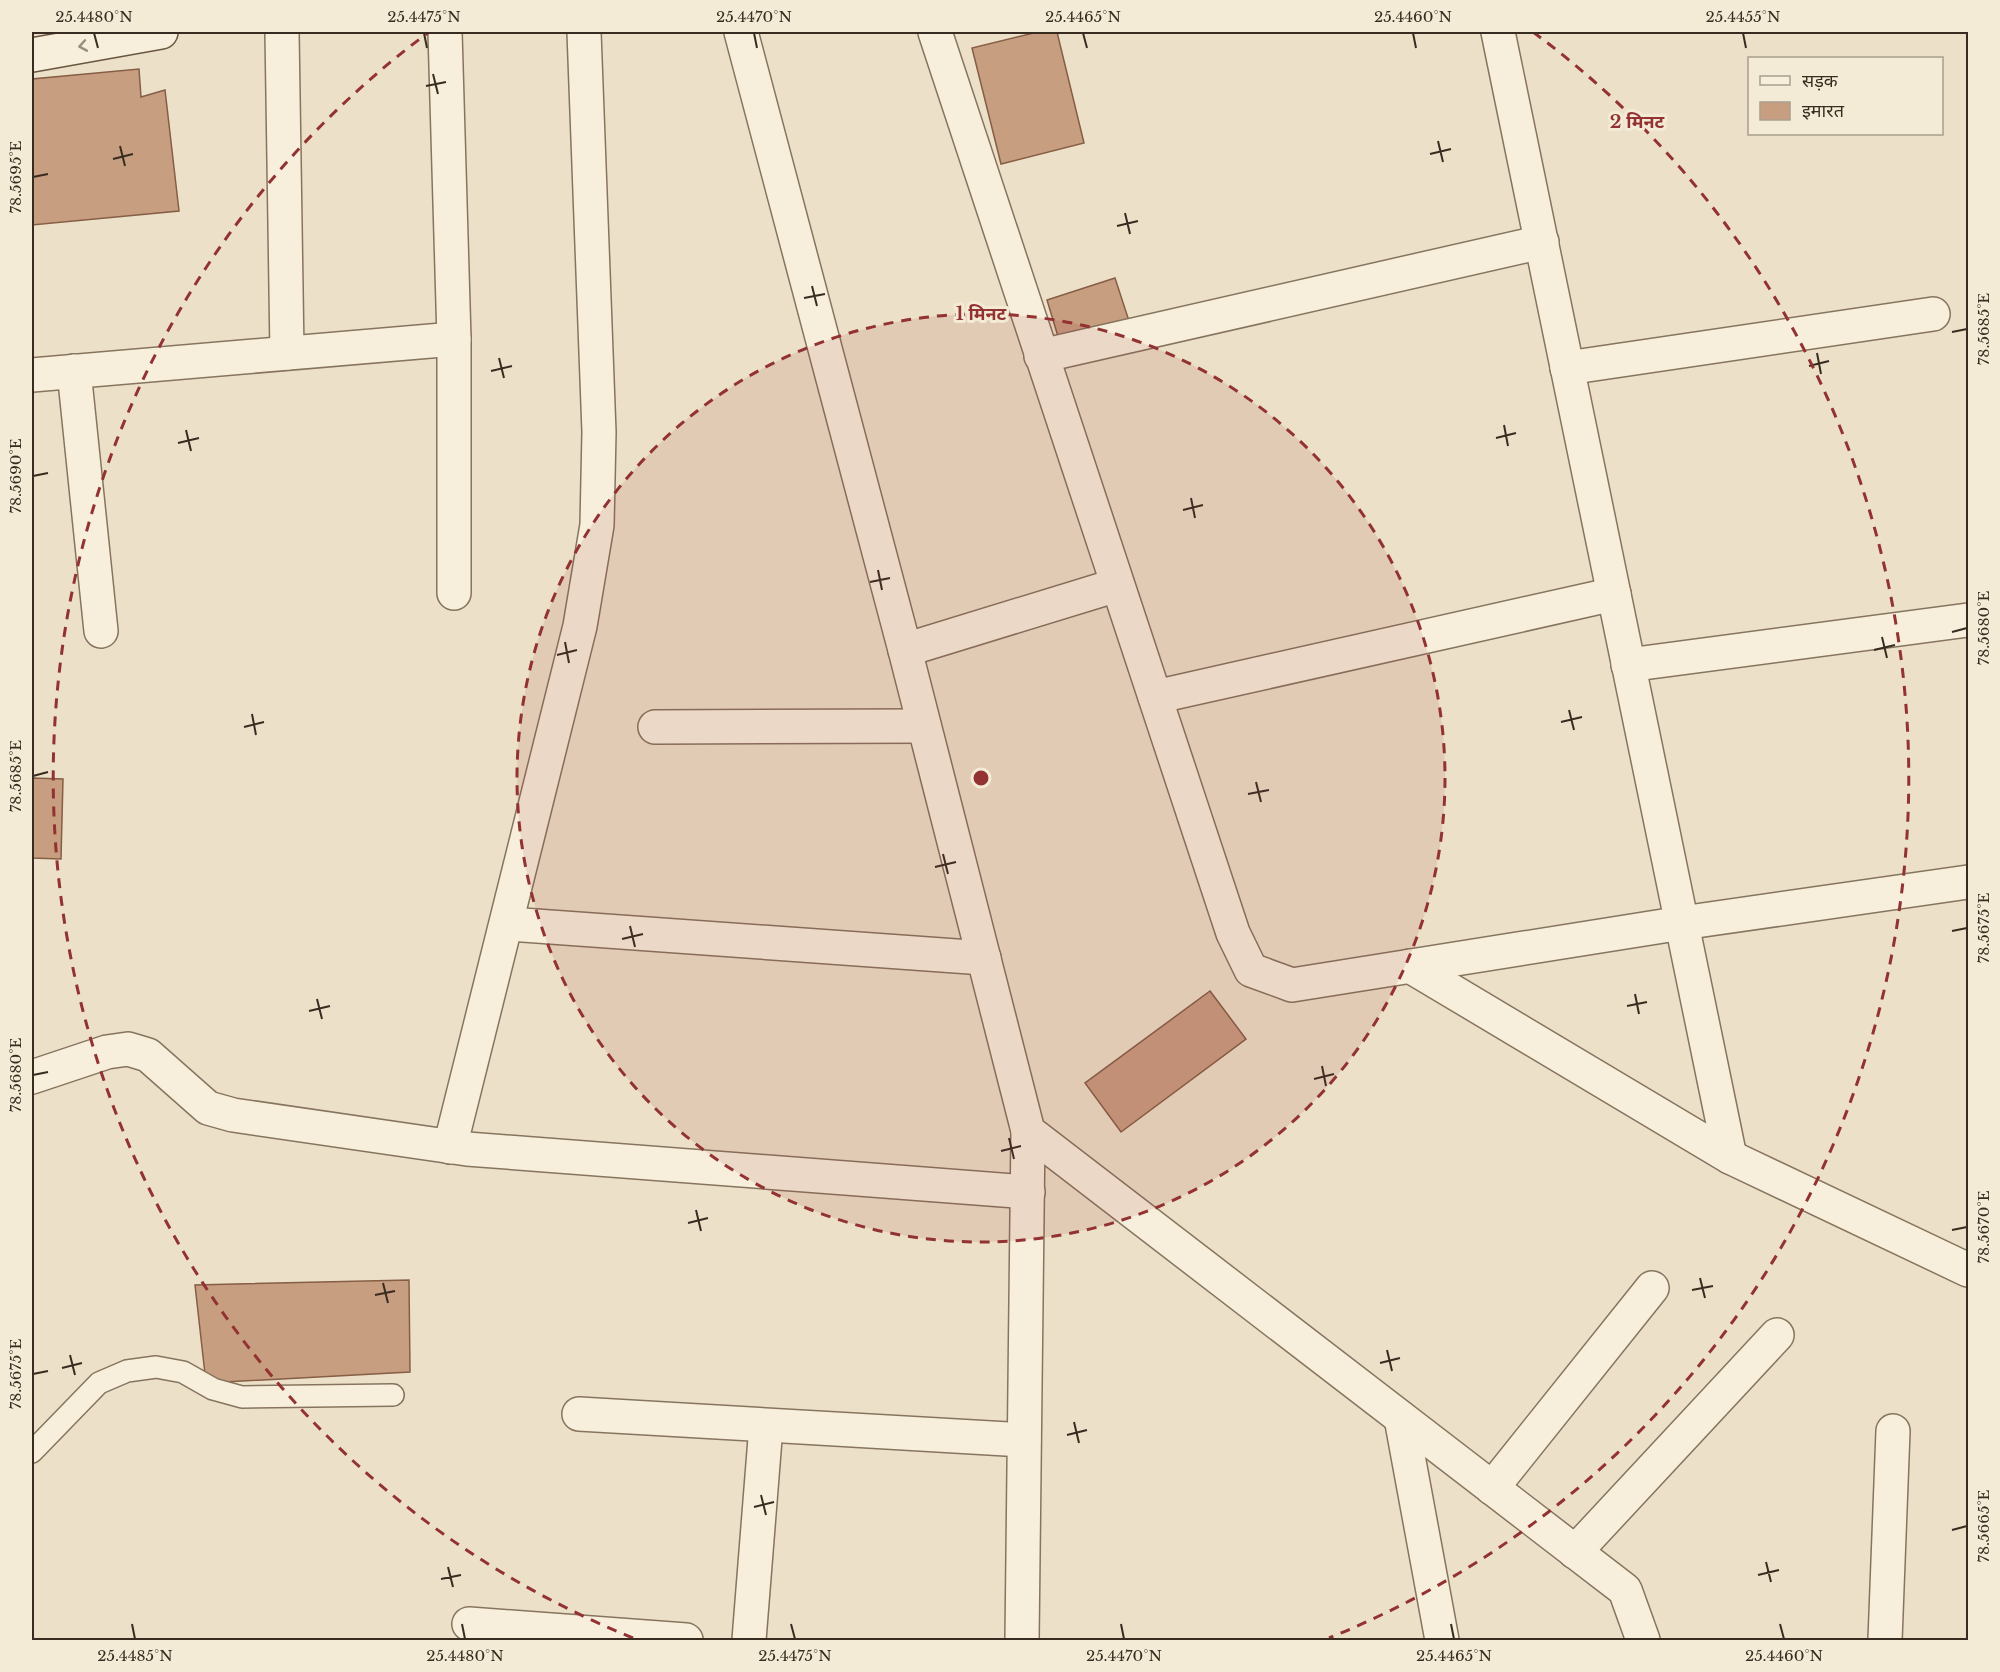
<svg xmlns="http://www.w3.org/2000/svg" width="2000" height="1672" viewBox="0 0 2000 1672" font-family="'Libre Baskerville','Noto Sans Devanagari',serif">
  <style>
    .building { fill: #c89e80; stroke: #855e45; stroke-width: 1.5 }
    .lines { fill: none; stroke-linecap: round; stroke-linejoin: round }
    .service-casing { stroke: #87745e; stroke-width: 24 }
    .minor-casing { stroke: #87745e; stroke-width: 36 }
    .secondary-casing { stroke: #695541; stroke-width: 36 }
    .service { stroke: #f7efdb; stroke-width: 21 }
    .minor { stroke: #f7efdb; stroke-width: 33 }
    .secondary { stroke: #f7efdb; stroke-width: 33 }
    .oneway { stroke: #988e7e }
    .ticks { fill: none; stroke: #382c21; stroke-width: 2 }
    .ring { fill: none; stroke: #923232; stroke-width: 3; stroke-dasharray: 10 8 }
    .centre { fill: #923232; stroke: #f4ebd7; stroke-width: 3 }
    .ring-label { font-size: 18px; text-anchor: middle; font-weight: bold; fill: #923232; stroke: #f4ebd7; stroke-width: 6; stroke-linejoin: round; paint-order: stroke }
    .neatline { fill: none; stroke: #382c21; stroke-width: 2 }
    .ticks-label { font-size: 15px; text-anchor: middle; fill: #382c21 }
  </style>
  <rect width="100%" height="100%" fill="#ece1c8"/>
  <!-- building -->
  <g class="building">
    <polygon points="1038,32 1057,32 1084,143 1001,164 972,48"/>
    <polygon points="139,69 141,97 165,90 179,211 32,225 32,79"/>
    <polygon points="1115,278 1129,321 1060,343 1047,300"/>
    <polygon points="32,778 63,779 61,859 32,858"/>
    <polygon points="1210,991 1246,1039 1121,1132 1085,1083"/>
    <polygon points="409,1280 410,1372 206,1383 195,1285"/>
  </g>
  <g class="lines">
    <!-- service casing -->
    <g class="service-casing">
      <polyline id="service" points="32,1452 99,1383 127,1371 156,1367 183,1372 213,1389 242,1397 393,1395"/>
    </g>
    <!-- minor casing -->
    <g class="minor-casing">
      <g id="minor">
        <polyline points="282,32 287,353"/>
        <polyline points="445,32 454,339 454,593"/>
        <polyline points="741,32 905,650 1028,1131 1625,1590 1643,1640"/>
        <polyline points="935,32 1233,933 1251,970 1292,985 1682,923 1968,882"/>
        <polyline points="1498,32 1730,1157"/>
        <polyline points="1041,356 1542,242"/>
        <polyline points="1567,368 1933,314"/>
        <polyline points="74,371 101,631"/>
        <polyline points="32,375 454,339"/>
        <polyline points="905,650 1117,585"/>
        <polyline points="1628,665 1968,620"/>
        <polyline points="1155,697 1614,594"/>
        <polyline points="655,727 924,726"/>
        <polyline points="508,924 984,958"/>
        <polyline points="1410,966 1730,1157 1968,1270"/>
        <polyline points="32,1077 107,1052 128,1049 148,1055 208,1108 233,1115 467,1149 1028,1192"/>
        <polyline points="450,1147 580,626 597,525 599,432 584,32"/>
        <polyline points="579,1414 1024,1440"/>
        <polyline points="1401,1418 1442,1640"/>
        <polyline points="1492,1488 1652,1288"/>
        <polyline points="1575,1552 1777,1335"/>
        <polyline points="469,1624 686,1640"/>
        <polyline points="749,1640 766,1426"/>
        <polyline points="1022,1640 1028,1131"/>
        <polyline points="1885,1640 1893,1431"/>
      </g>
    </g>
    <!-- secondary casing -->
    <g class="secondary-casing">
      <polyline id="secondary" points="32,55 161,32"/>
    </g>
    <!-- service -->
    <use href="#service" class="service"/>
    <!-- minor -->
    <use href="#minor" class="minor"/>
    <!-- secondary -->
    <use href="#secondary" class="secondary"/>
  </g>
  <!-- one-way arrows -->
  <defs><path id="oneway-chevron" d="M-2-3.5L2.5 0L-2 3.5" fill="none" stroke-width="1.6" stroke-linecap="round" stroke-linejoin="round" transform="scale(1.5)"/></defs>
  <use class="oneway" href="#oneway-chevron" transform="translate(83 46) rotate(170)"/>
  <!-- ticks -->
  <path class="ticks" d="M 94,33 L 98,48M 424,33 L 427,48M 754,33 L 757,48M 1083,33 L 1087,48M 1413,33 L 1416,48M 1743,33 L 1746,48M 433,74 L 438,94M 426,86 L 446,82M 1438,141 L 1443,162M 120,146 L 125,166M 1430,154 L 1451,149M 113,159 L 133,154M 33,177 L 48,174M 1125,213 L 1130,234M 1117,226 L 1138,221M 812,286 L 817,306M 804,298 L 825,294M 1952,332 L 1967,329M 1817,353 L 1821,374M 499,358 L 504,378M 1809,366 L 1829,361M 491,371 L 512,366M 1504,425 L 1508,446M 186,430 L 191,451M 1496,438 L 1516,433M 178,443 L 199,438M 33,476 L 48,473M 1191,498 L 1195,518M 1183,510 L 1203,505M 878,570 L 882,590M 870,582 L 890,578M 1952,632 L 1967,628M 1882,637 L 1887,658M 565,642 L 569,663M 1874,650 L 1895,645M 557,655 L 577,650M 1569,710 L 1574,730M 252,714 L 256,735M 1561,722 L 1582,717M 244,727 L 264,722M 33,776 L 48,772M 1256,782 L 1261,802M 1248,794 L 1269,790M 943,854 L 948,874M 935,867 L 956,862M 630,926 L 635,947M 1952,931 L 1967,928M 622,939 L 643,934M 1635,994 L 1639,1014M 317,999 L 322,1019M 1627,1006 L 1647,1002M 309,1011 L 330,1006M 1322,1066 L 1326,1086M 33,1075 L 48,1072M 1314,1079 L 1334,1074M 1009,1138 L 1014,1159M 1001,1151 L 1021,1146M 696,1210 L 701,1231M 688,1223 L 708,1218M 1952,1230 L 1967,1227M 1700,1278 L 1705,1298M 383,1283 L 388,1303M 1692,1290 L 1713,1286M 375,1295 L 395,1291M 1387,1350 L 1392,1371M 70,1355 L 75,1375M 1380,1363 L 1400,1358M 62,1368 L 82,1363M 33,1374 L 48,1371M 1074,1422 L 1079,1443M 1067,1435 L 1087,1430M 761,1495 L 766,1515M 754,1507 L 774,1502M 1952,1530 L 1967,1526M 1766,1562 L 1771,1582M 448,1567 L 453,1587M 1758,1575 L 1779,1570M 441,1579 L 461,1575M 132,1624 L 135,1639M 462,1624 L 465,1639M 791,1624 L 795,1639M 1121,1624 L 1124,1639M 1451,1624 L 1454,1639M 1780,1624 L 1784,1639"/>
  <!-- distance rings -->
  <circle cx="981" cy="778" r="464" fill="#923232" fill-opacity=".12"/>
  <g class="ring">
    <circle cx="981" cy="778" r="464"/>
    <path d="M633 1638A928 928 0 0 1 429 32M1533 32A928 928 0 0 1 1329 1638"/>
  </g>
  <circle cx="981" cy="778" r="9" class="centre"/>
  <g class="ring-label">
    <text x="1637" y="128">2 मिनट</text>
    <text x="981" y="320">1 मिनट</text>
  </g>
  <!-- border -->
  <rect width="2000" height="1672" fill="none" stroke="#f4ebd7" stroke-width="66"/>
  <!-- legend -->
  <rect x="1748" y="57" width="195" height="78" fill="#f4ebd7" stroke="#a99f8e" stroke-width="1.5"/>
  <rect x="1760" y="76" width="30" height="9" fill="#f7efdb" stroke="#a99f8e" stroke-width="1.5"/>
  <text x="1802" y="87" font-size="18" fill="#382c21">सड़क</text>
  <rect x="1760" y="102" width="30" height="18" fill="#c89e80" stroke="#a99f8e" stroke-width="1.5"/>
  <text x="1802" y="117" font-size="18" fill="#382c21">इमारत</text>
  <rect x="33" y="33" width="1934" height="1606" class="neatline"/>
  <g class="ticks-label">
    <text x="94" y="22">25.4480°N</text>
    <text x="424" y="22">25.4475°N</text>
    <text x="754" y="22">25.4470°N</text>
    <text x="1083" y="22">25.4465°N</text>
    <text x="1413" y="22">25.4460°N</text>
    <text x="1743" y="22">25.4455°N</text>
    <text transform="translate(16 177) rotate(-90)" y="5">78.5695°E</text>
    <text transform="translate(1984 329) rotate(-90)" y="5">78.5685°E</text>
    <text transform="translate(16 476) rotate(-90)" y="5">78.5690°E</text>
    <text transform="translate(1984 628) rotate(-90)" y="5">78.5680°E</text>
    <text transform="translate(16 776) rotate(-90)" y="5">78.5685°E</text>
    <text transform="translate(1984 928) rotate(-90)" y="5">78.5675°E</text>
    <text transform="translate(16 1075) rotate(-90)" y="5">78.5680°E</text>
    <text transform="translate(1984 1227) rotate(-90)" y="5">78.5670°E</text>
    <text transform="translate(16 1374) rotate(-90)" y="5">78.5675°E</text>
    <text transform="translate(1984 1526) rotate(-90)" y="5">78.5665°E</text>
    <text x="135" y="1661">25.4485°N</text>
    <text x="465" y="1661">25.4480°N</text>
    <text x="795" y="1661">25.4475°N</text>
    <text x="1124" y="1661">25.4470°N</text>
    <text x="1454" y="1661">25.4465°N</text>
    <text x="1784" y="1661">25.4460°N</text>
  </g>
</svg>
